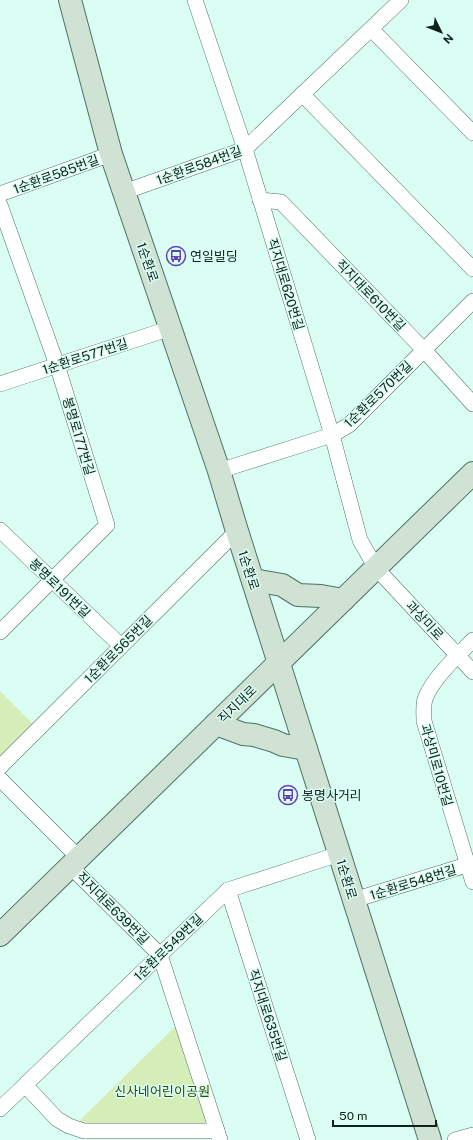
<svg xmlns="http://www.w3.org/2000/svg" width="473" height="1140" viewBox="0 0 473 1140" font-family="'Public Sans','Noto Sans KR',sans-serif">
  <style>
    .green { fill: #d5edb6 }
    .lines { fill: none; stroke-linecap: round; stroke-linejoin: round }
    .street-casing { stroke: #4a7266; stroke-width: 16 }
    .secondary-casing { stroke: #4a7266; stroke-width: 24 }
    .street { stroke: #fff; stroke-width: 15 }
    .secondary { stroke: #d0e2d4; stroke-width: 22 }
    .labels { text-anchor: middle; stroke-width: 3; stroke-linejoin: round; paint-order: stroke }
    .street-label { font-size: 13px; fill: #10211c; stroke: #dafef3 }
    .poi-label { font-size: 13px; fill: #10211c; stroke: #dafef3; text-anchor: start }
    .park-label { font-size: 13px; fill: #344c00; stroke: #dafef3 }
  </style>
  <rect width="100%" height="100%" fill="#dafef3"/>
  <!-- green -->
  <g class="green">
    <polygon points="0,691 33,724 0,756"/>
    <polygon points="178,1024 211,1123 207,1127 76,1124"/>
  </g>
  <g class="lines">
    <!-- street casing -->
    <g class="street-casing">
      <g id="street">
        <polyline points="195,0 245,149 332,435 360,540 376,568 473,672"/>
        <polyline points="371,29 473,133"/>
        <polyline points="302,94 473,269"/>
        <polyline points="124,192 245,149 401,0"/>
        <polyline points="0,194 111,154"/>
        <polyline points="260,200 281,202 424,350 473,404"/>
        <polyline points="0,205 57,365 107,525 0,632"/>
        <polyline points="0,384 171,328"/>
        <polyline points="219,471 332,435 349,425 473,301"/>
        <polyline points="0,530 121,646"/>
        <path d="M 473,640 C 458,655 432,679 425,699 C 423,706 424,715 424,721 L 473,882"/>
        <polyline points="0,767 237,531"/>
        <polyline points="0,779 79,858"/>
        <polyline points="70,866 160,955 220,1140"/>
        <polyline points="228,890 308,1140"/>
        <polyline points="354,900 473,863"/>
        <polyline points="25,1085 57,1119 69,1126 84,1131 217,1131"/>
        <polyline points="0,1109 160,955 228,890 339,854"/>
        <polyline points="455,1140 473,1135"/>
      </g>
    </g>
    <!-- secondary casing -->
    <g class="secondary-casing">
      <g id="secondary">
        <polyline points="70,0 111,154 219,471 237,531 430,1140"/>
        <polyline points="253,580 282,585 298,595 321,596 343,600"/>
        <polyline points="216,724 243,734 254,735 274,741 283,745 306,749"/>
        <polyline points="0,935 473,473"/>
      </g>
    </g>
    <!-- street -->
    <use href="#street" class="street"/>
    <!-- secondary -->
    <use href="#secondary" class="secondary"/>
  </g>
  <!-- icons -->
  <defs>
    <g id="bus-ring" transform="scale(1)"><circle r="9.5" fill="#dafef3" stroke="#6442ba" stroke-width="1.5"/><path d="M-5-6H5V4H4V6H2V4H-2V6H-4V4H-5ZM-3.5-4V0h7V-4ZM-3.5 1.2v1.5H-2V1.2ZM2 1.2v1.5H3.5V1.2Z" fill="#6442ba"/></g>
  </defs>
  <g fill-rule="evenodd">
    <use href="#bus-ring" x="176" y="256"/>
    <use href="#bus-ring" x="288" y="795"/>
  </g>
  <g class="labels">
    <!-- street labels -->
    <g class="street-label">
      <text transform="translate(199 165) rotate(-20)" y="5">1순환로584번길</text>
      <text transform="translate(56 174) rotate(-20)" y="5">1순환로585번길</text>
      <text transform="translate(148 262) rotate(71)" y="5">1순환로</text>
      <text transform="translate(286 284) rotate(73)" y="5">직지대로620번길</text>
      <text transform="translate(371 295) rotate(46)" y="5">직지대로610번길</text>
      <text transform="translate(85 356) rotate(-18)" y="5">1순환로577번길</text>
      <text transform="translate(378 394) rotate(-44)" y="5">1순환로570번길</text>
      <text transform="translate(79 436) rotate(73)" y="5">봉명로177번길</text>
      <text transform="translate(249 570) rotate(72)" y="5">1순환로</text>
      <text transform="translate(60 588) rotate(44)" y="5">봉명로191번길</text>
      <text transform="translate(425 620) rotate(47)" y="5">과상미로</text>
      <text transform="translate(118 649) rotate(-45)" y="5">1순환로565번길</text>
      <text transform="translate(237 704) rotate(-44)" y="5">직지대로</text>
      <text transform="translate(437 765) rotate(74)" y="5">과상미로10번길</text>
      <text transform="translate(347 879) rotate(73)" y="5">1순환로</text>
      <text transform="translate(413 882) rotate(-17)" y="5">1순환로548번길</text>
      <text transform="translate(113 908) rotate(45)" y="5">직지대로639번길</text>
      <text transform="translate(168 947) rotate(-44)" y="5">1순환로549번길</text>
      <text transform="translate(268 1015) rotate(72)" y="5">직지대로635번길</text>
    </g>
    <!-- poi labels -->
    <g class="poi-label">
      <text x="190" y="261">연일빌딩</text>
      <text x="302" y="800">봉명사거리</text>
    </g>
    <!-- park labels -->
    <g class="park-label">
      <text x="162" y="1096">신사네어린이공원</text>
    </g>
  </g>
  <!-- north arrow -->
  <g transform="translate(441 32) rotate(133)" stroke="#dafef3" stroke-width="3" paint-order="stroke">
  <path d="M0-3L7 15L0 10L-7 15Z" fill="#10211c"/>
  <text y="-6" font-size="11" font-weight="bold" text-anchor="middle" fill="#10211c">N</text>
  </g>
  <!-- scale -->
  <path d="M333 1120v6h103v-6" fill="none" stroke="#10211c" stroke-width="2"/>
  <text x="339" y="1120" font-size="12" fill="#10211c" stroke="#dafef3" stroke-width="3" paint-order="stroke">50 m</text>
</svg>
